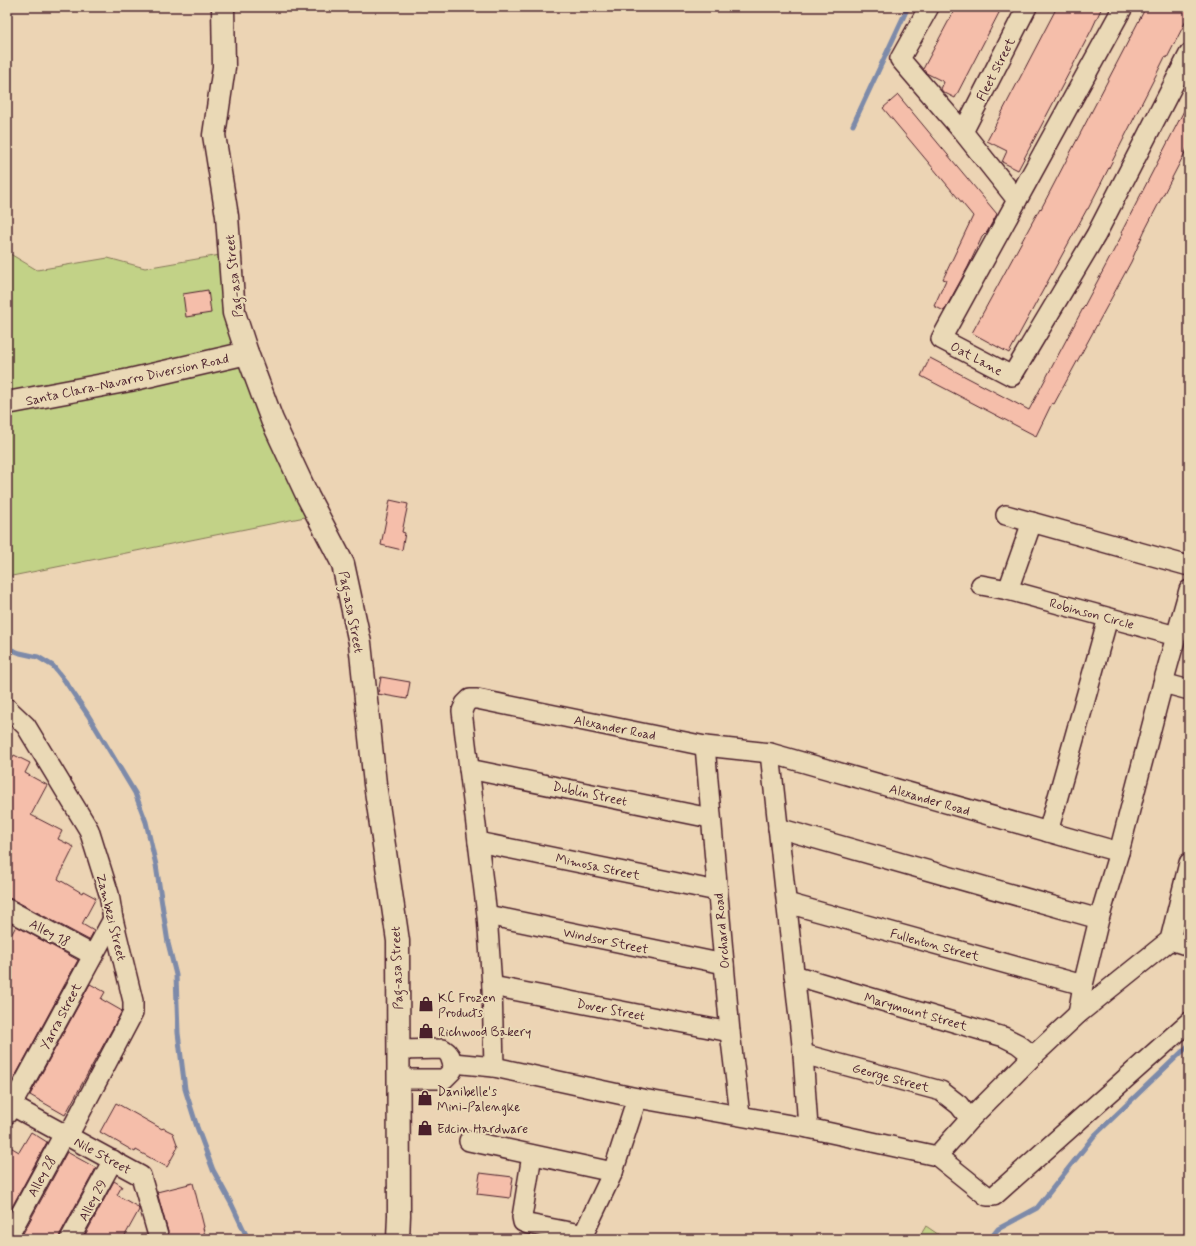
<svg xmlns="http://www.w3.org/2000/svg" width="1196" height="1246" viewBox="0 0 1196 1246" font-family="Mynerve,sans-serif">
  <style>
    .green { fill: #c2d287; stroke: #867859 }
    .lines { fill: none; stroke-linecap: round; stroke-linejoin: round }
    .stream { stroke: #7d8aa9; stroke-width: 5 }
    .building { fill: #f5beaa; stroke: #4a1f2b }
    .minor-casing { stroke: #4a1f2b; stroke-width: 22 }
    .tertiary-casing { stroke: #4a1f2b; stroke-width: 25 }
    .minor { stroke: #ead9b6; stroke-width: 19 }
    .tertiary { stroke: #ead9b6; stroke-width: 22 }
    .labels { text-anchor: middle; stroke-width: 4; stroke-linejoin: round; paint-order: stroke }
    .street-label { font-size: 13px; fill: #4a1f2b; stroke: #ead9b6 }
    .poi-label { font-size: 13px; fill: #4a1f2b; stroke: #ead9b6; text-anchor: start }
  </style>
  <rect width="100%" height="100%" fill="#ecd4b4"/>
  <filter id="ink" filterUnits="userSpaceOnUse"><feTurbulence type="fractalNoise" baseFrequency=".025" numOctaves="2"/><feDisplacementMap in="SourceGraphic" scale="8" xChannelSelector="R" yChannelSelector="G"/><feConvolveMatrix kernelMatrix="1 2 1 2 8 2 1 2 1" color-interpolation-filters="sRGB"/></filter>
  <g filter="url(#ink)">
    <!-- green -->
    <g class="green">
      <polygon points="7,252 37,270 108,258 145,268 220,255 259,412 305,517 7,577"/>
      <polygon points="926,1226 945,1239 918,1239"/>
    </g>
    <g class="lines">
      <!-- stream -->
      <g class="stream">
        <polyline points="853,125 908,7"/>
        <polyline points="7,648 20,653 38,657 53,666 65,681 88,715 135,793 146,822 156,865 168,943 176,975 178,1033 185,1089 197,1127 213,1170 232,1205 248,1239"/>
        <polyline points="990,1239 998,1229 1037,1208 1094,1136 1189,1045"/>
      </g>
    </g>
    <!-- building -->
    <g class="building">
      <polygon points="956,7 1002,7 955,98 943,92 941,89 944,82 926,73 923,69"/>
      <polygon points="1057,7 1102,7 1092,29 1018,170 1002,162 1007,151 987,141"/>
      <polygon points="1146,7 1189,7 1189,15 1167,58 1165,57 1155,77 1088,209 1087,209 1009,353 972,333 1040,208 1041,209"/>
      <polygon points="898,95 997,214 987,232 982,237 968,267 944,311 934,306 946,280 943,279 973,216 883,108"/>
      <polygon points="1189,101 1189,145 1144,232 1131,262 1054,404 1052,403 1036,436 921,376 930,358 1029,410 1123,233 1121,233"/>
      <polygon points="208,290 211,313 186,317 183,294"/>
      <polygon points="390,500 408,504 402,532 405,533 402,550 381,545"/>
      <polygon points="381,677 410,682 407,699 378,694"/>
      <polygon points="14,755 30,763 25,773 47,785 31,815 62,831 58,839 74,847 58,879 82,893 83,891 96,898 82,924 94,931 89,940 12,899 7,898 7,768"/>
      <polygon points="16,926 78,960 11,1084 7,1082 7,943"/>
      <polygon points="90,984 105,992 101,999 122,1011 65,1115 30,1095"/>
      <polygon points="116,1103 162,1129 163,1128 173,1133 178,1147 167,1167 136,1150 135,1152 100,1132"/>
      <polygon points="31,1132 47,1142 7,1216 7,1145 19,1152"/>
      <polygon points="67,1152 96,1168 60,1234 59,1239 20,1239"/>
      <polygon points="480,1173 513,1177 510,1198 477,1194"/>
      <polygon points="114,1181 122,1186 117,1195 138,1207 139,1210 123,1239 83,1239"/>
      <polygon points="193,1183 204,1227 203,1228 206,1239 170,1239 157,1192"/>
    </g>
    <g class="lines">
      <!-- minor casing -->
      <g class="minor-casing">
        <g id="minor">
          <polyline points="929,7 900,59 963,132 1017,200"/>
          <polyline points="1123,7 941,339 1012,376 1096,235 1189,54"/>
          <polyline points="963,132 1027,7"/>
          <polyline points="1006,515 1189,566"/>
          <polyline points="981,585 1008,590 1176,636"/>
          <polyline points="1008,590 1032,522"/>
          <polyline points="1163,683 1189,690"/>
          <polyline points="7,708 26,726 89,830 109,894 113,919 133,1001 133,1013 68,1136"/>
          <polyline points="705,746 730,1032 740,1115"/>
          <polyline points="770,753 803,1054 808,1128"/>
          <polyline points="469,769 710,818"/>
          <polyline points="778,828 1099,919"/>
          <polyline points="1048,832 1108,618"/>
          <polyline points="478,842 717,891"/>
          <polyline points="787,903 1083,985"/>
          <polyline points="7,909 93,955"/>
          <polyline points="487,915 724,964"/>
          <polyline points="1170,940 1189,946"/>
          <polyline points="794,975 1004,1037 1018,1044 1033,1056"/>
          <polyline points="492,986 730,1032"/>
          <polyline points="1078,1014 1083,985 1099,919 1119,852 1163,683 1189,590"/>
          <polyline points="399,1050 443,1049 447,1052 450,1056 453,1065 452,1071 444,1079 399,1079"/>
          <polyline points="803,1054 941,1091 959,1105 970,1119"/>
          <polyline points="453,1063 494,1067 637,1098 808,1128 937,1156 987,1196 994,1196 1189,1022"/>
          <polyline points="494,1067 492,986 487,915 462,711 465,704 470,699 477,699 705,746 770,753 1119,852"/>
          <polyline points="7,1103 141,1176 159,1239"/>
          <polyline points="7,1114 113,919"/>
          <polyline points="469,1141 613,1172"/>
          <polyline points="532,1155 522,1217 523,1222 528,1224 580,1234 585,1231 613,1172 637,1098"/>
          <polyline points="937,1156 970,1119 1033,1056 1078,1014 1170,940 1189,863"/>
          <polyline points="7,1239 64,1134"/>
          <polyline points="70,1239 113,1160"/>
        </g>
      </g>
      <!-- tertiary casing -->
      <g class="tertiary-casing">
        <g id="tertiary">
          <polyline points="223,7 224,67 214,135 227,216 234,313 247,353 272,420 308,497 343,564 360,643 375,784 398,941 399,1215 398,1239"/>
          <polyline points="7,403 130,380 247,353"/>
        </g>
      </g>
      <!-- minor -->
      <use href="#minor" class="minor"/>
      <!-- tertiary -->
      <use href="#tertiary" class="tertiary"/>
    </g>
  </g>
  <!-- icons -->
  <defs>
    <g id="shop-bare" transform="scale(1.2)"><path d="M-5-2.5h2.3a2.7 3.5 0 0 1 5.4 0H5L5.5 6h-11ZM-1.5-2.5h3a1.5 2.3 0 0 0-3 0Z" fill="#4a1f2b" stroke="#ead9b6" stroke-width="2.5" paint-order="stroke"/></g>
  </defs>
  <g fill-rule="evenodd">
    <use href="#shop-bare" x="426" y="1004"/>
    <use href="#shop-bare" x="426" y="1031"/>
    <use href="#shop-bare" x="425" y="1098"/>
    <use href="#shop-bare" x="425" y="1128"/>
  </g>
  <g class="labels">
    <!-- street labels -->
    <g class="street-label">
      <text transform="translate(995 69) rotate(-63)" y="5">Fleet Street</text>
      <text transform="translate(233 276) rotate(-96)" y="5">Pag-asa Street</text>
      <text transform="translate(977 358) rotate(28)" y="5">Oat Lane</text>
      <text transform="translate(127 379) rotate(-12)" y="5">Santa Clara-Navarro Diversion Road</text>
      <text transform="translate(352 612) rotate(79)" y="5">Pag-asa Street</text>
      <text transform="translate(1092 613) rotate(15)" y="5">Robinson Circle</text>
      <text transform="translate(615 727) rotate(11)" y="5">Alexander Road</text>
      <text transform="translate(590 793) rotate(12)" y="5">Dublin Street</text>
      <text transform="translate(930 799) rotate(16)" y="5">Alexander Road</text>
      <text transform="translate(598 866) rotate(12)" y="5">Mimosa Street</text>
      <text transform="translate(112 917) rotate(76)" y="5">Zambezi Street</text>
      <text transform="translate(721 931) rotate(-95)" y="5">Orchard Road</text>
      <text transform="translate(50 932) rotate(28)" y="5">Alley 18</text>
      <text transform="translate(606 940) rotate(12)" y="5">Windsor Street</text>
      <text transform="translate(935 944) rotate(15)" y="5">Fullenton Street</text>
      <text transform="translate(396 968) rotate(-92)" y="5">Pag-asa Street</text>
      <text transform="translate(611 1009) rotate(11)" y="5">Dover Street</text>
      <text transform="translate(916 1011) rotate(16)" y="5">Marymount Street</text>
      <text transform="translate(60 1016) rotate(-62)" y="5">Yarra Street</text>
      <text transform="translate(891 1077) rotate(15)" y="5">George Street</text>
      <text transform="translate(103 1155) rotate(29)" y="5">Nile Street</text>
      <text transform="translate(41 1176) rotate(-62)" y="5">Alley 28</text>
      <text transform="translate(92 1200) rotate(-62)" y="5">Alley 29</text>
    </g>
    <!-- poi labels -->
    <g class="poi-label">
      <text x="438" y="1002">KC Frozen<tspan x="438" dy="15">Products</tspan></text>
      <text x="438" y="1036">Richwood Bakery</text>
      <text x="437" y="1096">Danibelle's<tspan x="437" dy="15">Mini-Palengke</tspan></text>
      <text x="437" y="1133">Edcin Hardware</text>
    </g>
  </g>
  <!-- margin -->
  <rect width="1196" height="1246" fill="none" stroke="#ead9b6" stroke-width="24"/>
  <rect x="12" y="12" width="1172" height="1222" fill="none" stroke="#4a1f2b" stroke-width="1.5" filter="url(#ink)"/>
</svg>
